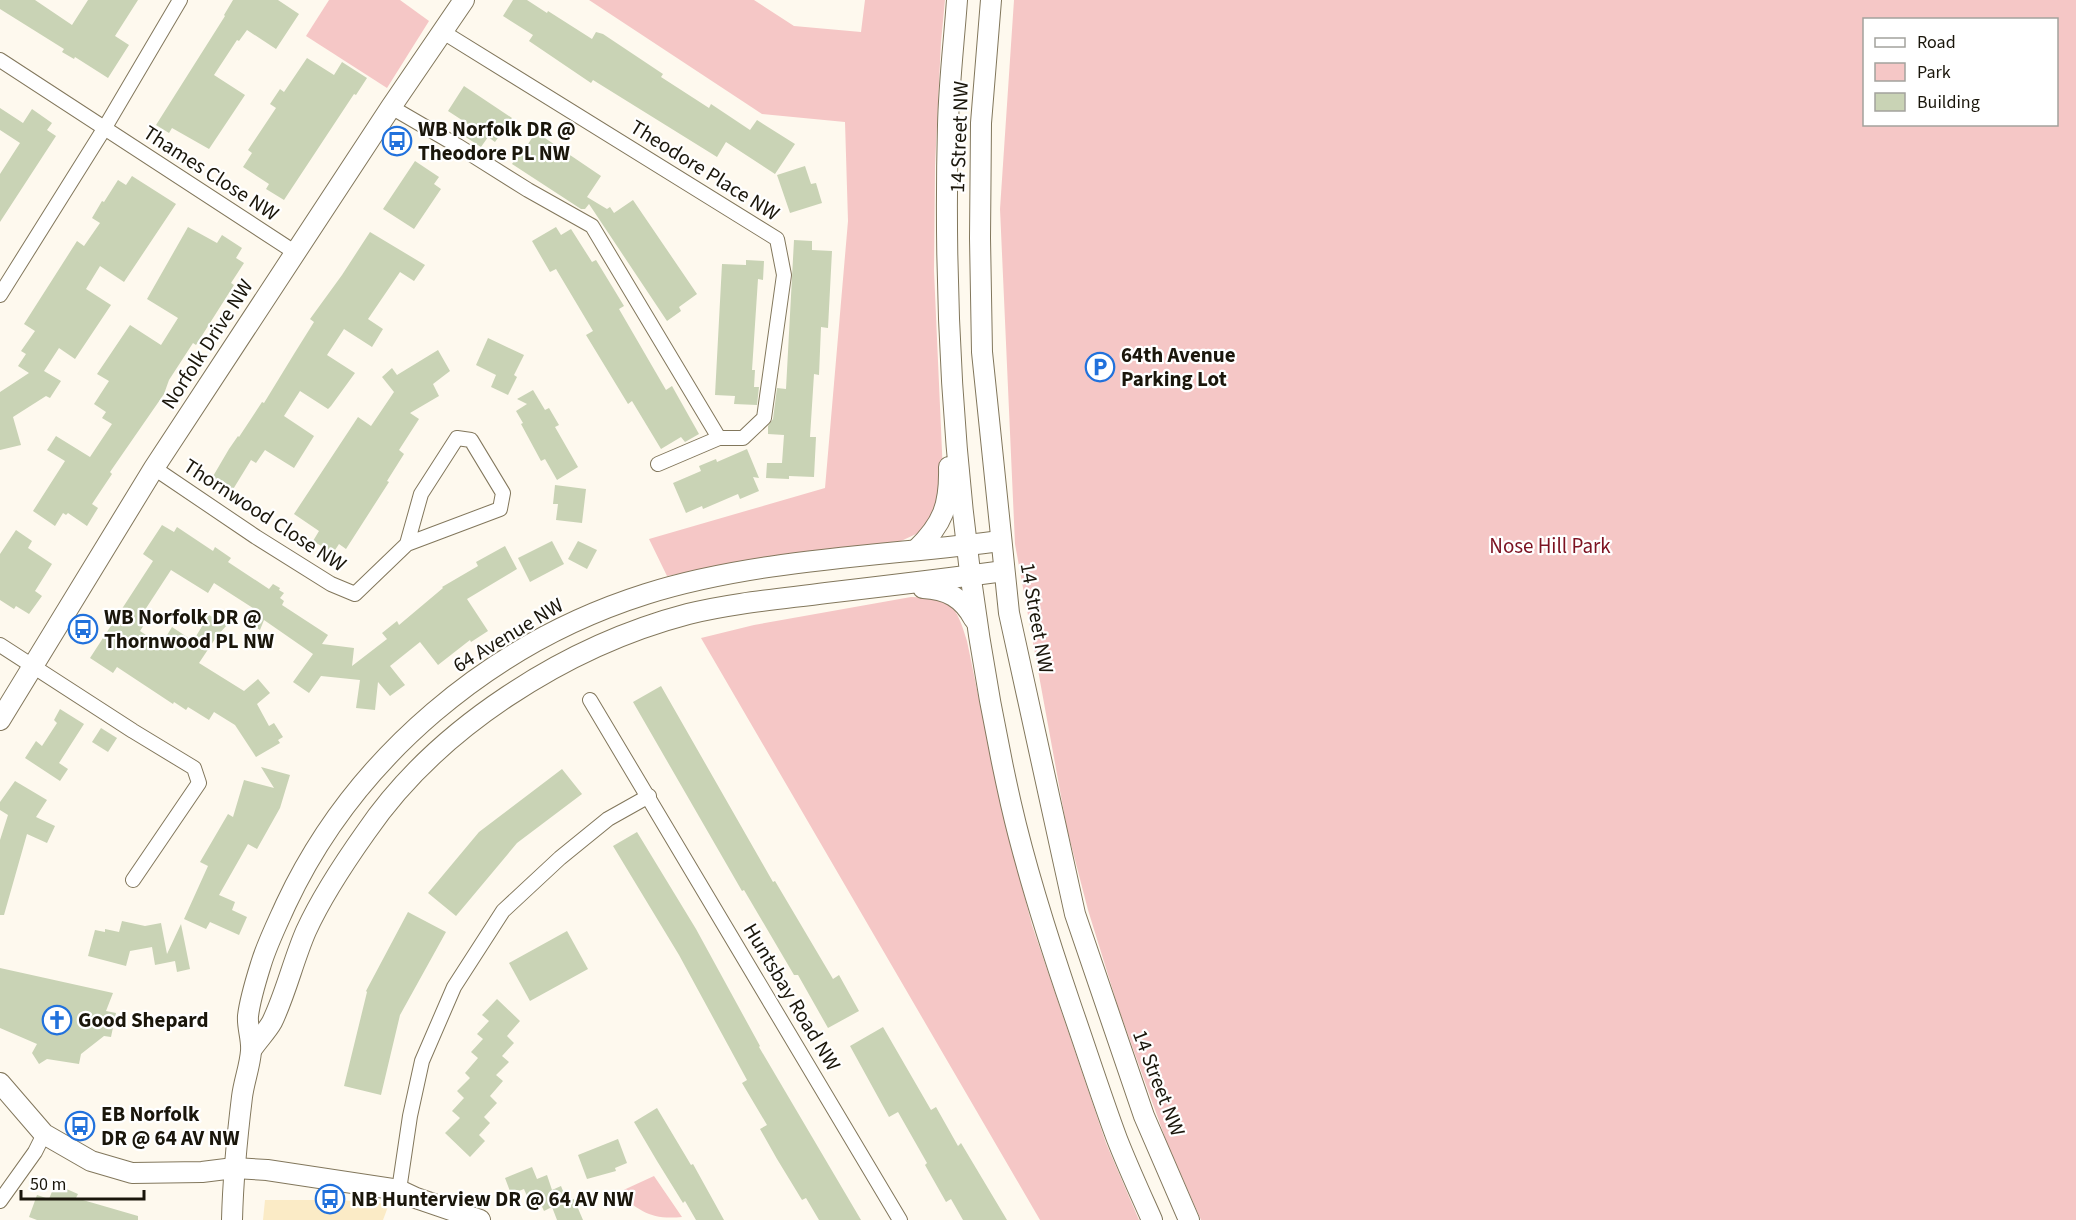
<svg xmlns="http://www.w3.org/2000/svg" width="2076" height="1220" viewBox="0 0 2076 1220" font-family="'Source Sans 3',sans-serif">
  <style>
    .built { fill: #fbebc6 }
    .green { fill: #f5c7c6; fill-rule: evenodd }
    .building { fill: #c9d3b5 }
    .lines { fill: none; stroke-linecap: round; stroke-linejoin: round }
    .street-casing { stroke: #82775c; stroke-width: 16 }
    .secondary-casing { stroke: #82775c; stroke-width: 22 }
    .street { stroke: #fff; stroke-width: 14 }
    .secondary { stroke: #fff; stroke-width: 20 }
    .labels { text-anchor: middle; stroke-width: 4.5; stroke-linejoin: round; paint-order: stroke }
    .poi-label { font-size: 21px; font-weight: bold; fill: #1a160b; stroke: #fff; text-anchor: start }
    .street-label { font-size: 21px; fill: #1a160b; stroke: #fff }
    .park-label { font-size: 21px; fill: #7c1221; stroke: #fff }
  </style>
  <rect width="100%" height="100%" fill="#fef9ee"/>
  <!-- built -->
  <polygon class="built" points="265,1200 340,1200 389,1204 383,1220 263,1220"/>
  <!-- green -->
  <g class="green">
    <polygon points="329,0 400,0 429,21 387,88 306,36"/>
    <polygon points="589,0 754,0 794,26 861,32 865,0 945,0 941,42 935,166 934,271 943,474 937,507 929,528 901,541 775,556 667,576 649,539 825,488 848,221 845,122 762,114"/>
    <path d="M 1014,0 L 2076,0 L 2076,1220 L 1201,1220 L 1167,1143 L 1118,1007 L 1088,910 L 1067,829 L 1015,544 L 1000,209 ZM 1864,20 L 2056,20 L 2056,124 L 1864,124 Z"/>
    <path d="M 911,597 C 951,598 956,604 967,641 L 1002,811 L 1032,925 L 1106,1143 L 1139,1220 L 1040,1220 L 701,638 L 754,625 Z"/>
    <path d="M 654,1176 L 682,1217 C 650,1220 641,1211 617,1193 Z"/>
  </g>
  <!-- building -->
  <g class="building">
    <polygon points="0,0 35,0 72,25 88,0 138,0 115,36 129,45 108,78 75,57 74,59 62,52 64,49 0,9"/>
    <polygon points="233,0 278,0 299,14 276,49 247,30 239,41 237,40 214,75 245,95 209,149 172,128 169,133 156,125 225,16 224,15"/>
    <polygon points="513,0 527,0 547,13 548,11 592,39 596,32 603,34 663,74 661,77 709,108 711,104 750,130 757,120 795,144 775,174 726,142 717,157 593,80 591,83 529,41 533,35 503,16"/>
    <polygon points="307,58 334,75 342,62 367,78 356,95 354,94 284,200 266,189 269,184 243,167 252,153 248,150 276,108 270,104 280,89 284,92"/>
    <polygon points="464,86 512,118 495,142 488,137 481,147 464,136 471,126 448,111"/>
    <polygon points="0,108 23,123 32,109 52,123 47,130 56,136 0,222 0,174 20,143 0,130"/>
    <polygon points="536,132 601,176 587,197 607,209 610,207 614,213 633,200 697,294 679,307 681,311 667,321 589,204 585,209 581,209 512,164 520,152 522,153"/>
    <polygon points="415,161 439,177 434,184 441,189 414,229 383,209"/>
    <polygon points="805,166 811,184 816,183 822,203 790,213 777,175"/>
    <polygon points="132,176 176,204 124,282 100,266 86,289 111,305 75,359 59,348 44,371 61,381 50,398 46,396 13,417 21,445 0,450 0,392 29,373 18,366 26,354 21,351 35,331 24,324 77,241 84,246 100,223 92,218 102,201 104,202 118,180 126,185"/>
    <polygon points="188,227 217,243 222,235 242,248 236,258 244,263 231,283 234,285 196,345 193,343 169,380 164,394 110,472 112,474 92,504 98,508 87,526 68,513 66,515 63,513 55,526 33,511 65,461 47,450 56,436 90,457 112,424 102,418 106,412 94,404 109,381 97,374 130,325 161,345 178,318 147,299"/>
    <polygon points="556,227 561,235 571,229 592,262 596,260 624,306 619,309 666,390 672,386 699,434 685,442 681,437 661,449 632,401 628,404 586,335 593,331 556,269 550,272 532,241"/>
    <polygon points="370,232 425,265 414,281 400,272 368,319 383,329 372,347 344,329 327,355 355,373 331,406 328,409 300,391 284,416 314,436 294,468 265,450 256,463 251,460 232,491 212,478 229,449 238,436 239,437 262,402 264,403 294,354 314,322 310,319 342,275"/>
    <polygon points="794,240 812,241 812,250 832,251 828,328 821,327 819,375 814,374 810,437 816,437 814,477 789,476 789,479 766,478 767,463 782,463 784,435 768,434 768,426 773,419 777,388 786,389"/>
    <polygon points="746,260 764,261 763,280 758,279 752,370 755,370 754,387 759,387 757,405 734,404 735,396 715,395 722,264 746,265"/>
    <polygon points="488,338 524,355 514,375 517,377 508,395 491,387 496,375 476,365"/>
    <polygon points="438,350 450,371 433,384 439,396 410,413 419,419 399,450 404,454 387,481 389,482 346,549 339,544 333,553 313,541 319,531 294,514 358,417 371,426 394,392 382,377 392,368 397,375"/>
    <polygon points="533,390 545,410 549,408 559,425 555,427 578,467 557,480 545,459 541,461 521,424 523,423 516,411 527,404 517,399"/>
    <polygon points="747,449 759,478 753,477 759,491 740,499 738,494 703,509 702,506 686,513 673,483 701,471 699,466 716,459 717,462"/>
    <polygon points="555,485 586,489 582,523 556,520 558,504 553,504"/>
    <polygon points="162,525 174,532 177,527 213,551 215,547 231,558 228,562 269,589 273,584 280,588 279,590 284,593 280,598 284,601 282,605 328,635 322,644 354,648 352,666 387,639 382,633 397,621 399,625 443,588 442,587 478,566 476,562 505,546 517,569 467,599 488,631 471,642 470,640 438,665 420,642 390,666 405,685 390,696 378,682 375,710 356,708 360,680 321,676 309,693 293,682 313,654 264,620 260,630 247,622 256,610 214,583 208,593 171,570 141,616 147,620 140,631 161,645 172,627 193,641 209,615 227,625 217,636 199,663 244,691 258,679 270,693 257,704 269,726 274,723 283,737 278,740 280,743 256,757 235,725 214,712 209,720 188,707 186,710 174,702 173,704 117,667 113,673 90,658 153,561 143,554"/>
    <polygon points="16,530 32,541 28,548 52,564 35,591 42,596 29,614 16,606 14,609 0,600 0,554"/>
    <polygon points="552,541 564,564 530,582 518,558"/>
    <polygon points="578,541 597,550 587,569 568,559"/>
    <polygon points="661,686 773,882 775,881 833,979 839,975 859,1011 828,1028 798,975 794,975 744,890 742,891 633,702"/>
    <polygon points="60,709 84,724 59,763 68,769 60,781 25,758 36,741 42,746 57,723 54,720"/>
    <polygon points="101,728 117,738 108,752 92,742"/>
    <polygon points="261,767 290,775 280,808 257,849 248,844 219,895 235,902 232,910 247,917 239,935 210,922 206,929 184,919 208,866 200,862 228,814 233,817 244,780 274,788"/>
    <polygon points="562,769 582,794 517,843 456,916 428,893 479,832"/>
    <polygon points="15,781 47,800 36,817 55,826 47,843 27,834 4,915 0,915 0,840 8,815 0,810 0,802"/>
    <polygon points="637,832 696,929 760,1046 759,1047 861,1220 819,1220 806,1198 802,1200 777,1159 760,1129 767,1125 742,1083 747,1080 679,955 613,846"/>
    <polygon points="408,912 446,932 400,1015 381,1095 344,1086 367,992 366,991"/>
    <polygon points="122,921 145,926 161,923 167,954 181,924 190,969 177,972 175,961 155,965 152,947 130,951 126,966 88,956 95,930 105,932 105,929 119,932"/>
    <polygon points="567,931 588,969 530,1001 509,963"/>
    <polygon points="0,968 113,993 106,1011 116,1013 111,1037 104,1036 81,1054 79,1064 47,1059 39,1064 32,1053 37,1044 0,1028"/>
    <polygon points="497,999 520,1021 507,1036 514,1043 502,1056 509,1062 496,1075 503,1081 490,1096 497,1103 484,1117 490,1123 479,1135 485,1141 470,1157 445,1133 460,1118 452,1111 464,1098 457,1091 470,1078 465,1073 478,1058 471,1052 483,1039 477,1034 489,1021 482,1015"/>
    <polygon points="883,1027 931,1110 936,1107 958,1146 961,1143 1007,1220 963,1220 951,1199 946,1202 925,1165 927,1163 898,1112 889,1117 850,1046"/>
    <polygon points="657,1108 691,1165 693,1164 724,1220 696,1220 685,1201 683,1203 657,1161 634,1122"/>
    <polygon points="618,1139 627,1163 615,1168 616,1171 587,1179 578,1155"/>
    <polygon points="532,1167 537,1179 547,1175 552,1190 561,1186 567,1201 574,1199 583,1220 557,1220 552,1207 544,1211 538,1198 529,1201 524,1189 511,1194 505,1178"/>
    <polygon points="55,1184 78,1194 76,1198 138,1216 138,1220 37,1220 29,1217 37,1195 49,1199"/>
  </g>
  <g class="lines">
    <!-- street casing -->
    <g class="street-casing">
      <g id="street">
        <polyline points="443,32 777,239 784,275 764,418 743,438 719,438 658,464"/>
        <polyline points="0,60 296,253"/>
        <polyline points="391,107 458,146 528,190 592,226 719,438"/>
        <polyline points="0,295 104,129 180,0"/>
        <polyline points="154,468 256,537 331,584 355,594 407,544 500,509 503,493 471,440 457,438 421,494 407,544"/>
        <polyline points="0,645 133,731 194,768 199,783 133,880"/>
        <polyline points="590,700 900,1220"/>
        <polyline points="399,1190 410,1116 422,1061 454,987 503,911 560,858 608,819 649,796"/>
        <polyline points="0,1201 35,1152 44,1134"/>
      </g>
    </g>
    <!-- secondary casing -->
    <g class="secondary-casing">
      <g id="secondary">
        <path d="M 957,0 C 954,42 949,83 948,125 C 942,353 961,582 1011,804 C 1027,874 1049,942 1072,1009 C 1087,1052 1101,1096 1117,1139 C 1128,1167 1140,1193 1152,1220"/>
        <polyline points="991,0 981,123 980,238 982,352 1009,613 1075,914 1144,1116 1189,1220"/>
        <path d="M 916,550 C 943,524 950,505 949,467"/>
        <path d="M 923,588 C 947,589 963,598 974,619"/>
        <polyline points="0,720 154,468 391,107 464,0"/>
        <path d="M 252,1049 C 258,1040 267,1031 272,1022 C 286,993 293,961 306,931 C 322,896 344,863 366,832 C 437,728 566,646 688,614 C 733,603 780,599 826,593 C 886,586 945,579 1004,571"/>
        <polyline points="0,1083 44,1134 91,1161 132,1173 202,1172 234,1168 267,1170 399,1190 416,1198 480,1220"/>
        <path d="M 232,1220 C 233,1179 237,1138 242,1097 C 244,1081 250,1066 251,1051 C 252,1039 247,1027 248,1016 C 250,999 256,980 261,964 C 267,944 277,924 286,904 C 355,757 491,643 646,594 C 757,559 885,556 1001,541"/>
      </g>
    </g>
    <!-- street -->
    <use href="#street" class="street"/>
    <!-- secondary -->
    <use href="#secondary" class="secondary"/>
  </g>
  <!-- icons -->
  <defs>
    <g id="bus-ring" transform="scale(1.5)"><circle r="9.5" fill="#fff" stroke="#2171dc" stroke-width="1.5"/><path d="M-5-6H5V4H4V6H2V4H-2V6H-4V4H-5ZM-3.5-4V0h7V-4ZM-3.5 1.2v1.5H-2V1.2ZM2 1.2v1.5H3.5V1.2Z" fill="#2171dc"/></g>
    <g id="parking-ring" transform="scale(1.5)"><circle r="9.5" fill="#fff" stroke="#2171dc" stroke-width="1.5"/><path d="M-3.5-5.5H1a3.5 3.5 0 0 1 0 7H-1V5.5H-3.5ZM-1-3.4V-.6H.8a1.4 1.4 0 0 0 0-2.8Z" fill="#2171dc"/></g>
    <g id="church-ring" transform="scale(1.5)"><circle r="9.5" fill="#fff" stroke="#2171dc" stroke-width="1.5"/><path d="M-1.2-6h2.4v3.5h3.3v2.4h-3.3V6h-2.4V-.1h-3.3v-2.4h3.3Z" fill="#2171dc"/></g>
  </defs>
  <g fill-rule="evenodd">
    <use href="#bus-ring" x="397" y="141"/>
    <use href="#parking-ring" x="1100" y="367"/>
    <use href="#bus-ring" x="83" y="629"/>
    <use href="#church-ring" x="57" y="1020"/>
    <use href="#bus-ring" x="80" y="1126"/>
    <use href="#bus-ring" x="330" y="1199"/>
  </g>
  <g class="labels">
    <!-- poi labels -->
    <g class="poi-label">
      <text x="418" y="136">WB Norfolk DR @<tspan x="418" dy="24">Theodore PL NW</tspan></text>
      <text x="1121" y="362">64th Avenue<tspan x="1121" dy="24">Parking Lot</tspan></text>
      <text x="104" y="624">WB Norfolk DR @<tspan x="104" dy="24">Thornwood PL NW</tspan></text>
      <text x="78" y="1027">Good Shepard</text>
      <text x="101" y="1121">EB Norfolk<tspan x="101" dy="24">DR @ 64 AV NW</tspan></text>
      <text x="351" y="1206">NB Hunterview DR @ 64 AV NW</text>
    </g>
    <!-- street labels -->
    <g class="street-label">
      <text transform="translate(959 137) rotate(-88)" y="7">14 Street NW</text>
      <text transform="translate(705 170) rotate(32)" y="7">Theodore Place NW</text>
      <text transform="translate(211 173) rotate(33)" y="7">Thames Close NW</text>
      <text transform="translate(207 344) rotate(-57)" y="7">Norfolk Drive NW</text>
      <text transform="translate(265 515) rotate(33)" y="7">Thornwood Close NW</text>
      <text transform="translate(1037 618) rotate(80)" y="7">14 Street NW</text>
      <text transform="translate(508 635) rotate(-31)" y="7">64 Avenue NW</text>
      <text transform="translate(792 997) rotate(59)" y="7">Huntsbay Road NW</text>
      <text transform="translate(1159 1083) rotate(69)" y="7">14 Street NW</text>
    </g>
    <!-- park labels -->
    <g class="park-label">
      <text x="1550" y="553">Nose Hill Park</text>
    </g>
  </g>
  <!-- legend -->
  <rect x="1863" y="18" width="195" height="108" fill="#ffffff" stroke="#a3a29d" stroke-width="1.5"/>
  <rect x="1875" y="38" width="30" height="9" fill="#ffffff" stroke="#a3a29d" stroke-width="1.5"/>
  <text x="1917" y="48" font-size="18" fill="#1a160b">Road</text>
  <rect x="1875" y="63" width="30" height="18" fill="#f5c7c6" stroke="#a3a29d" stroke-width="1.5"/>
  <text x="1917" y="78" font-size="18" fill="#1a160b">Park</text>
  <rect x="1875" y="93" width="30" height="18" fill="#c9d3b5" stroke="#a3a29d" stroke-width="1.5"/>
  <text x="1917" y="108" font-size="18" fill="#1a160b">Building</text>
  <!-- scale -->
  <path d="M21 1190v9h123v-9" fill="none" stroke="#1a160b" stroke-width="3"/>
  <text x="30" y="1190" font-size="18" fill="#1a160b" stroke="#ffffff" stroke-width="4.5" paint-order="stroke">50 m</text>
</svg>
